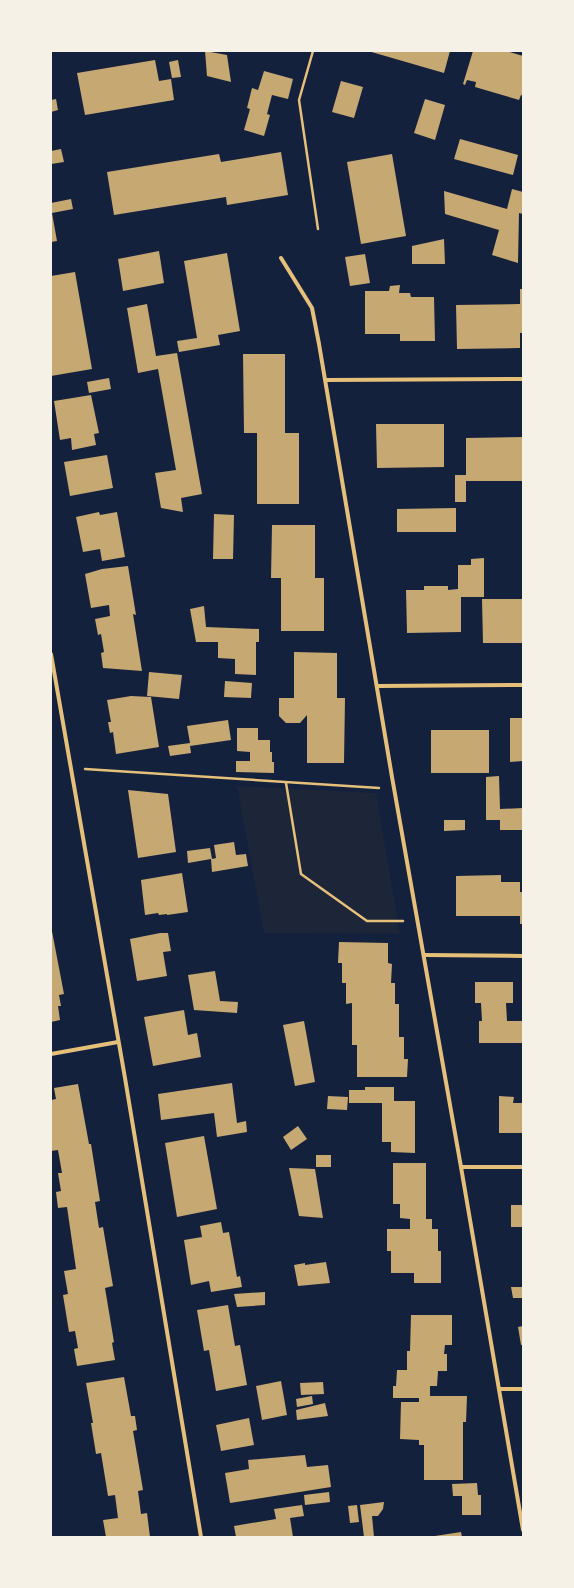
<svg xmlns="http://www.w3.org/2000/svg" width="574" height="1588" viewBox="0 0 574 1588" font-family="'Open Sans',sans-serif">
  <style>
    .green { fill: #1d2539 }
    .building { fill: #c6a872 }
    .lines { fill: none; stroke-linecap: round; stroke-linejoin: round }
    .path { stroke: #e5c07b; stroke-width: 2.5 }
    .minor { stroke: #e5c07b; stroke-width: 4 }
  </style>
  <rect width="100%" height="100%" fill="#14213d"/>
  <!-- green -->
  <polygon class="green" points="237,786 376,793 400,934 264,933"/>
  <!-- building -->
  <g class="building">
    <polygon points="205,51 227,55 231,82 207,76"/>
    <polygon points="368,51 450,51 444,73"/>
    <polygon points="473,51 506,51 523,56 523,96 521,95 519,100 475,87 476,82 467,80 465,85 463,84"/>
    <polygon points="155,60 159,81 171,79 174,100 85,115 77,73"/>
    <polygon points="178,60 181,77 172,78 169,62"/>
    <polygon points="264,71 293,79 288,99 272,95 267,114 270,115 264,136 244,130 250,109 247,108 252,88 258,90"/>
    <polygon points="341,81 363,87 354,118 332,112"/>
    <polygon points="56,99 58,110 51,112 51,100"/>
    <polygon points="425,99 445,105 435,140 414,133"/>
    <polygon points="460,139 518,155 513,175 454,159"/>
    <polygon points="61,149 64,162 51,164 51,151"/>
    <polygon points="281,152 288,195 227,205 226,197 114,215 107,172 219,154 221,162"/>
    <polygon points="392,154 406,236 361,244 347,162"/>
    <polygon points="512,189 523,192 523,214 519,213 518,263 492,255 499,230 445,214 444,191 507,209"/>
    <polygon points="71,199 73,209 52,213 57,241 51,242 51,203"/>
    <polygon points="444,239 445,264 412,264 412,246"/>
    <polygon points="159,251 164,283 123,291 118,259"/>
    <polygon points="227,253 240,331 218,335 220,345 179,352 177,341 197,338 184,261"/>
    <polygon points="365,254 370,283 350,286 345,257"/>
    <polygon points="75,272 92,369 51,376 51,276"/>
    <polygon points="400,285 399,293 410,293 411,297 434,297 435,341 400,341 400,334 365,334 365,291 389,291 390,286"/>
    <polygon points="520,289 523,289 523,333 520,333 520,348 457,349 456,305 520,304"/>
    <polygon points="147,304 156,356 177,353 202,494 181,498 183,512 161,508 155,473 176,470 158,369 138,373 127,308"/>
    <polygon points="243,354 285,354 285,433 299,433 299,504 257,504 257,433 244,433"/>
    <polygon points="109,378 111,389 89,393 87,382"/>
    <polygon points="91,395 99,433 94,434 96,445 72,450 71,438 60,440 54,401"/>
    <polygon points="376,424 444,424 444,467 377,468"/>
    <polygon points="523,437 523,481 466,481 466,502 455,502 455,475 466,475 466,438"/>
    <polygon points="107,455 113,488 70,496 64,462"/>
    <polygon points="456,508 456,532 397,532 397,509"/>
    <polygon points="99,512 100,515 117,512 125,557 102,561 100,549 83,552 76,517"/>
    <polygon points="214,514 234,515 233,559 213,559"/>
    <polygon points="272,525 315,525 315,578 324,578 324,631 281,631 281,578 271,578"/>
    <polygon points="484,558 484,597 461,597 461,632 407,633 406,590 424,590 424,586 448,586 448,590 458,589 458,565 471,565 471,559"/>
    <polygon points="128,566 136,615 133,614 142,671 103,668 101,653 104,652 101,634 98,635 95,619 110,616 109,605 91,608 85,574 102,569"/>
    <polygon points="482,599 523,599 523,643 483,643"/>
    <polygon points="204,606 206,627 259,629 259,642 256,642 256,675 235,674 235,659 218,658 218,642 196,642 190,609"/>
    <polygon points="294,652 337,653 337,698 345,698 344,763 307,763 307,715 300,723 286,723 279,716 279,698 294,698"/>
    <polygon points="149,672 182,675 179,699 147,696"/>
    <polygon points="225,681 252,683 251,698 224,697"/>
    <polygon points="131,696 151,697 159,747 116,754 113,732 110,733 108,722 111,722 107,700"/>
    <polygon points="510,718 523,718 523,761 510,762"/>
    <polygon points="228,720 231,740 190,746 191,753 170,756 168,746 190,743 187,726"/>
    <polygon points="237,728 258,728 258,740 270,740 270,752 272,752 272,762 274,762 274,773 236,772 236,761 250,761 250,752 237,751"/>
    <rect x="431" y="730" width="58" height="43"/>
    <polygon points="499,776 500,809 523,808 523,830 500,830 500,820 486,820 486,777"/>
    <polygon points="128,790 168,794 176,852 138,858"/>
    <polygon points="444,820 465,820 465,830 444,831"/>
    <polygon points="234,842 236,855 246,854 248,866 212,872 211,859 188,863 187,851 210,848 212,859 216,858 214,845"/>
    <polygon points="182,873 188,912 167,915 167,914 159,915 158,913 145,915 141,880"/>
    <polygon points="501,875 501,882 520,882 520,892 523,892 523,924 520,924 520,916 456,916 456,876"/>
    <polygon points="51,926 64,994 59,995 61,1006 58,1006 60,1020 51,1022"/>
    <polygon points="160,933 168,933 171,951 163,952 167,976 137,981 130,939"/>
    <polygon points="339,942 388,943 388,963 392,964 391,983 395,983 395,1004 399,1004 399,1037 404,1037 404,1059 408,1059 407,1077 357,1077 357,1045 352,1045 352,1003 346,1004 346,983 342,983 342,963 338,963"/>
    <polygon points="215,971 220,1001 238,1002 237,1013 194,1010 188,975"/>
    <polygon points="475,982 513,982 513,1003 506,1003 507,1021 522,1021 523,1043 479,1043 479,1021 482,1021 481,1003 475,1003"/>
    <polygon points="184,1010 188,1035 197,1033 201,1057 153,1066 144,1017"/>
    <polygon points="304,1021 315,1082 295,1086 283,1025"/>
    <polygon points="232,1083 237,1123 246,1121 247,1132 217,1137 214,1113 161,1120 158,1094"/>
    <polygon points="78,1084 89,1144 91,1144 100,1201 95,1202 99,1228 103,1227 113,1286 105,1288 114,1342 112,1343 115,1360 77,1366 74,1349 78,1348 75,1331 69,1332 63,1295 68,1294 64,1271 76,1269 67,1207 58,1208 56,1192 61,1191 58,1173 62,1173 58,1150 51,1151 51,1131 52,1131 51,1100 56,1099 54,1088"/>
    <polygon points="365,1087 394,1087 394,1101 415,1101 415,1153 391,1152 391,1142 382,1142 382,1103 349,1103 349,1090 365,1090"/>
    <polygon points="328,1096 348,1097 347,1110 327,1109"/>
    <polygon points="499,1096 514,1097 513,1103 523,1103 523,1133 499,1133"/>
    <polygon points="298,1126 307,1139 291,1150 283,1137"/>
    <polygon points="204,1136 217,1209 177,1217 165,1143"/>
    <rect x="316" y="1155" width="15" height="12"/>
    <polygon points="393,1163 426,1163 426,1219 432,1219 432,1229 438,1229 438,1251 441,1251 441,1283 414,1283 414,1273 391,1273 391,1251 387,1251 387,1229 410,1229 410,1219 400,1218 400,1204 393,1204"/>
    <polygon points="289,1168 315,1169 323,1218 299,1216"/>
    <rect x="511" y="1205" width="12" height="22"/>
    <polygon points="221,1222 223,1233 229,1232 237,1277 240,1276 242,1287 211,1292 209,1281 191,1285 184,1240 202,1237 200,1226"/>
    <polygon points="326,1262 330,1283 298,1286 294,1265 305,1263 305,1265"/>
    <polygon points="511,1287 523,1287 523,1298 513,1298"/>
    <polygon points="265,1292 265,1305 237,1307 234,1294"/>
    <polygon points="228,1305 235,1346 240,1345 247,1385 216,1391 209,1350 204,1351 197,1310"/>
    <polygon points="411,1315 452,1315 452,1345 445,1345 444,1354 447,1354 447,1371 438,1371 437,1386 430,1386 430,1396 467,1396 466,1422 463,1422 463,1480 424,1480 424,1445 419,1445 419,1440 400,1439 401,1402 419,1402 419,1398 393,1398 393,1386 396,1386 397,1370 407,1370 407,1351 410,1351"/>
    <polygon points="523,1326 523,1345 521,1345 518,1327"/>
    <polygon points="124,1377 131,1416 135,1416 137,1430 133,1431 143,1490 138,1491 141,1514 147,1513 150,1537 106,1537 103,1520 118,1518 115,1495 108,1496 101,1453 96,1454 91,1423 93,1423 86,1383"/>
    <polygon points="281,1381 287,1415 262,1420 256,1386"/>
    <polygon points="323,1382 324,1394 301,1395 300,1383"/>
    <polygon points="312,1396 313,1404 297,1407 296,1399"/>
    <polygon points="325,1403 328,1416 297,1420 296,1410"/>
    <polygon points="249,1418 254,1445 221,1451 216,1425"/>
    <polygon points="305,1455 307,1467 328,1465 331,1487 230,1503 225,1473 249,1469 248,1460"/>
    <polygon points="477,1483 478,1495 481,1495 481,1515 462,1515 462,1496 453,1496 452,1484"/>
    <polygon points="329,1492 330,1502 305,1505 304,1495"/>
    <polygon points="384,1502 383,1509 378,1516 372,1516 374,1537 364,1537 360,1505"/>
    <polygon points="302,1505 304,1516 290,1518 293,1537 236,1537 234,1526 276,1519 274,1509"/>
    <polygon points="357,1505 359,1522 350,1523 348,1506"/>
    <polygon points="461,1532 462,1537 435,1537 435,1536"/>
  </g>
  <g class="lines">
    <!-- path -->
    <g class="path">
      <polyline points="313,51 299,100 318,229"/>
      <polyline points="85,769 379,788"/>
      <polyline points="286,783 301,874 367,921 403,921"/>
    </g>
    <!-- minor -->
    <g class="minor">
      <polyline points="281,258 312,308 319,344 392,777 461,1167 523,1530"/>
      <polyline points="326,380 523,379"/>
      <polyline points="51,654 125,1078 201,1537"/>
      <polyline points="378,686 523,685"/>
      <polyline points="424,955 523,956"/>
      <polyline points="51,1054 118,1042"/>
      <polyline points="461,1167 523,1167"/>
      <polyline points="500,1389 523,1389"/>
    </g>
  </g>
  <!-- border -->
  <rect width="574" height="1588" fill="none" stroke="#f6f1e7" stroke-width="104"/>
</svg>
